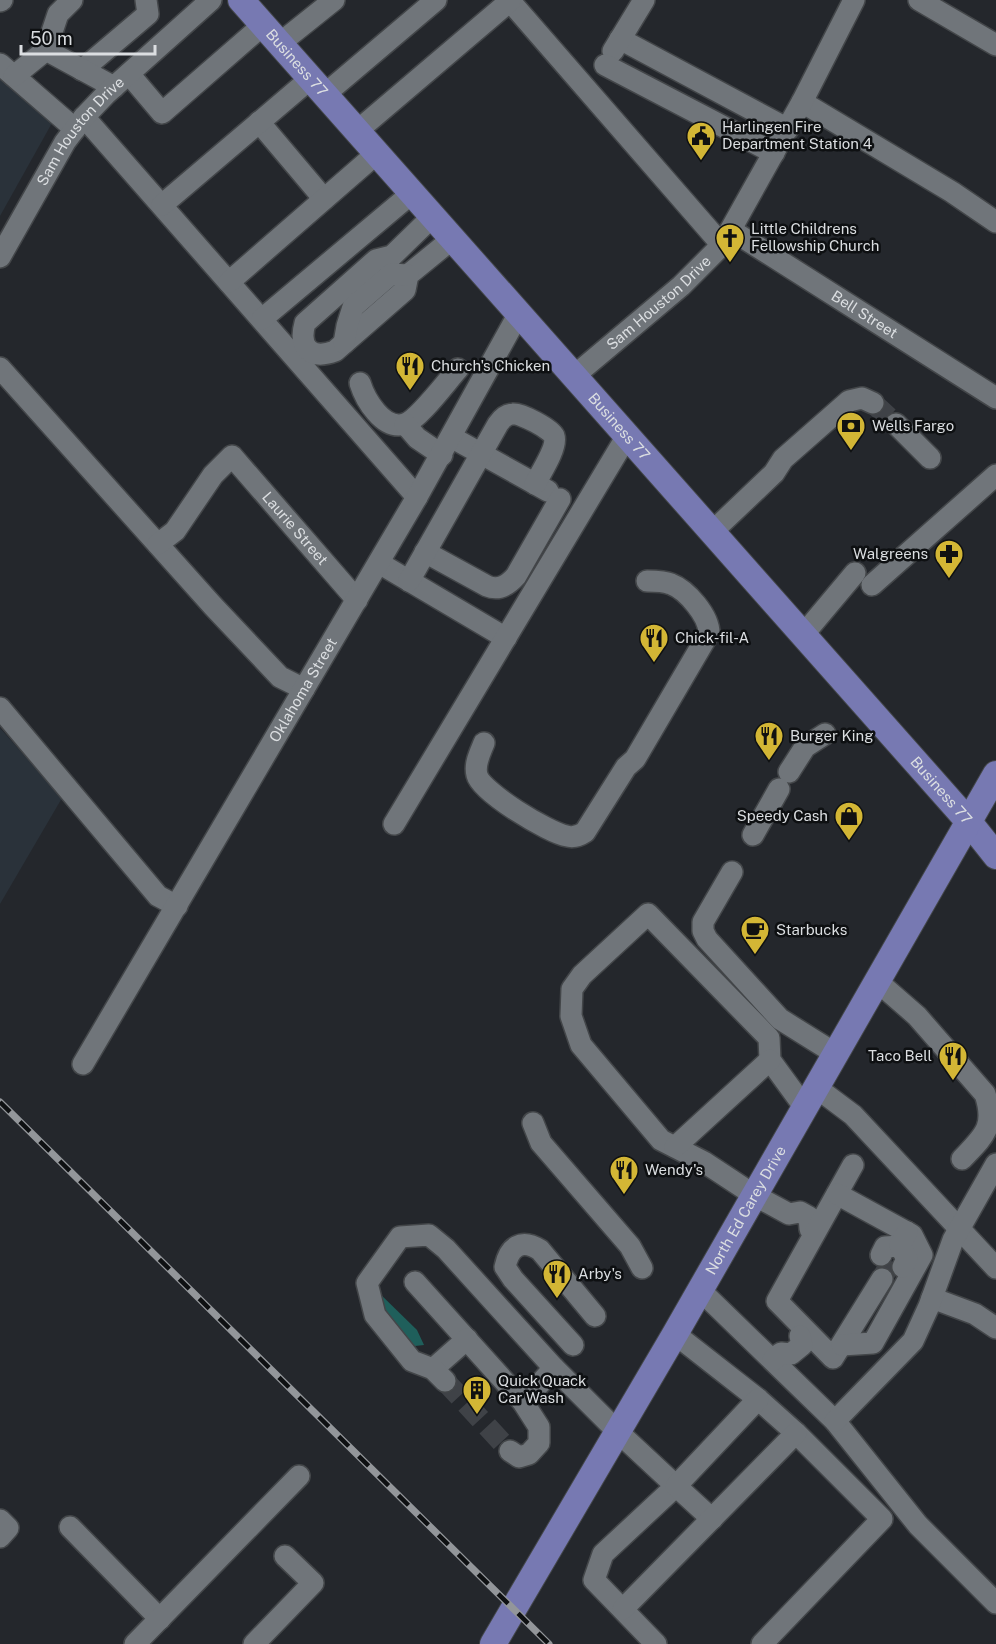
<svg xmlns="http://www.w3.org/2000/svg" width="996" height="1644" viewBox="0 0 996 1644" font-family="'Public Sans',sans-serif">
  <style>
    .built { fill: #2a323a }
    .water { fill: #1f5f5b }
    .lines { fill: none; stroke-linecap: round; stroke-linejoin: round }
    .minor-tunnel { stroke: #3f4247; stroke-width: 21; stroke-dasharray: 21 10; stroke-linecap: butt }
    .minor-casing { stroke: #434649; stroke-width: 24 }
    .major-casing { stroke: #434649; stroke-width: 28 }
    .minor { stroke: #70757a; stroke-width: 21 }
    .major { stroke: #7779b2; stroke-width: 26 }
    .rail-casing { stroke: #93969a; stroke-width: 7 }
    .rail { stroke: #0e1012; stroke-width: 4.5; stroke-dasharray: 14; stroke-linecap: butt }
    .labels { text-anchor: middle; stroke-width: 5; stroke-linejoin: round; paint-order: stroke }
    .street-label { font-size: 15px; fill: #dbdee1; stroke: #0e1012 }
    .poi-label { font-size: 15px; fill: #dbdee1; stroke: #0e1012; text-anchor: start }
  </style>
  <rect width="100%" height="100%" fill="#24272c"/>
  <!-- built -->
  <g class="built">
    <polygon points="0,76 52,123 0,216"/>
    <polygon points="0,728 62,798 0,904"/>
  </g>
  <!-- water -->
  <polygon class="water" points="375,1289 417,1330 424,1345 415,1346 372,1306"/>
  <g class="lines">
    <!-- minor-tunnel -->
    <g class="minor-tunnel">
      <polyline points="873,403 896,424"/>
      <polyline points="882,1279 891,1261"/>
      <polyline points="445,1381 510,1451"/>
    </g>
    <!-- minor casing -->
    <g class="minor-casing">
      <g id="minor">
        <polyline points="509,0 722,245"/>
        <polyline points="919,0 996,45"/>
        <polyline points="0,1 2,0"/>
        <polyline points="620,39 788,129"/>
        <polyline points="279,44 334,0"/>
        <polyline points="46,50 58,14 72,0"/>
        <polyline points="613,51 644,0"/>
        <polyline points="0,64 75,129"/>
        <polyline points="605,65 774,153"/>
        <polyline points="82,70 148,14 146,0"/>
        <polyline points="129,74 162,113 263,25"/>
        <polyline points="14,76 46,50 114,87"/>
        <polyline points="324,95 436,0"/>
        <polyline points="802,102 952,192 996,222"/>
        <polyline points="84,117 417,497"/>
        <polyline points="259,122 324,199"/>
        <polyline points="356,132 510,1"/>
        <polyline points="162,205 310,79"/>
        <path d="M 432,217 L 392,256 L 376,260 L 305,323 C 298,348 311,360 335,351 L 405,290 L 408,275 L 451,240"/>
        <path id="s1" d="M 731,230 L 996,398"/>
        <path id="s2" d="M 0,257 L 65,142 L 84,117 L 106,94 L 211,0"/>
        <polyline points="229,282 376,154"/>
        <polyline points="262,319 411,194"/>
        <polyline points="344,343 347,326 353,307 391,274 408,275"/>
        <polyline points="0,368 213,606 280,677 304,689"/>
        <path id="s3" d="M 574,376 L 681,286 L 722,245 L 802,102 L 854,0"/>
        <path d="M 360,383 C 365,399 383,431 405,424 C 419,419 447,381 458,369"/>
        <polyline points="405,424 417,438 442,455"/>
        <polyline points="896,424 930,458"/>
        <polyline points="451,437 548,491"/>
        <polyline points="712,532 774,473 783,459 849,401 862,398 873,403"/>
        <path id="s4" d="M 158,544 L 175,531 L 213,475 L 232,456 L 357,600"/>
        <path d="M 425,552 L 487,586 C 499,591 508,585 516,576 L 560,499"/>
        <polyline points="379,563 506,638"/>
        <path d="M 409,581 L 498,424 C 502,418 506,414 513,414 C 521,413 551,429 554,436 C 558,447 540,474 535,484"/>
        <polyline points="872,585 996,475"/>
        <polyline points="803,635 855,573"/>
        <polyline points="0,708 158,896 177,906"/>
        <path d="M 484,743 C 480,753 474,764 477,775 C 481,792 549,833 567,836 C 574,838 579,836 585,832 L 626,767 L 635,759 L 709,633 C 709,616 687,590 671,584 C 664,581 654,581 647,581"/>
        <polyline points="789,772 805,747 825,734"/>
        <polyline points="394,824 627,436"/>
        <polyline points="753,835 779,789"/>
        <polyline points="732,872 703,922 703,931 707,939 780,1019 836,1054"/>
        <path d="M 878,982 L 917,1016 L 985,1094 C 996,1127 984,1136 962,1159"/>
        <path id="s5" d="M 83,1064 L 417,497 L 518,315"/>
        <polyline points="817,1088 853,1115 996,1268"/>
        <polyline points="805,1108 770,1060 769,1038 648,914 582,975 572,989 571,1016 581,1045 661,1140 704,1162 754,1195 789,1214 800,1212 809,1217 810,1229"/>
        <polyline points="533,1123 541,1143 630,1246 642,1268"/>
        <polyline points="675,1147 770,1060"/>
        <polyline points="853,1165 777,1301 833,1358 882,1279"/>
        <polyline points="837,1194 912,1235 922,1255 873,1343 842,1345"/>
        <polyline points="881,1255 885,1247 900,1246"/>
        <polyline points="903,1267 907,1259 900,1246 907,1232"/>
        <polyline points="415,1282 523,1402 539,1427 539,1443 529,1454 519,1457 510,1451"/>
        <polyline points="700,1290 835,1421 918,1525 996,1603"/>
        <polyline points="932,1298 975,1314 996,1328"/>
        <polyline points="675,1334 758,1399 796,1433 882,1519 762,1644"/>
        <path d="M 573,1345 L 513,1279 L 505,1267 C 509,1247 521,1238 540,1250 L 595,1316"/>
        <polyline points="773,1360 781,1353 791,1354 802,1345 800,1336"/>
        <polyline points="433,1369 467,1339"/>
        <polyline points="445,1381 433,1369 412,1361 375,1315 367,1283 400,1237 429,1235 446,1249 554,1368 618,1432 676,1486 603,1554 594,1580 656,1644"/>
        <polyline points="523,1402 554,1368"/>
        <polyline points="835,1421 913,1341 929,1306 953,1240 996,1164"/>
        <polyline points="712,1519 676,1486 758,1399"/>
        <polyline points="0,1520 8,1528 0,1537"/>
        <polyline points="70,1527 160,1619"/>
        <polyline points="623,1609 796,1433"/>
        <polyline points="135,1644 299,1476"/>
        <polyline points="254,1644 313,1583 285,1556"/>
      </g>
    </g>
    <!-- major casing -->
    <g class="major-casing">
      <g id="major">
        <path id="s6" d="M 241,0 L 969,822 L 996,856"/>
        <path id="s7" d="M 493,1644 L 675,1334 L 996,774"/>
      </g>
    </g>
    <!-- minor -->
    <use href="#minor" class="minor"/>
    <!-- major -->
    <use href="#major" class="major"/>
    <!-- rail casing -->
    <g class="rail-casing">
      <polyline id="rail" points="0,1102 549,1644"/>
    </g>
    <!-- rail -->
    <use href="#rail" class="rail"/>
  </g>
  <!-- icons -->
  <defs>
    <g id="civic-pin" transform="scale(1.5)"><path d="M0 17L-7.5 6A9.5 9.5 0 1 1 7.5 6Z" fill="#d3b635" stroke="#0e1012"/><path d="M-.6-6.5H3V-4.5H.6V-3L4-1V1h2V6H-6V1h2V-1L-.6-3ZM-1.2 2.5V6h2.4V2.5Z" fill="#111"/></g>
    <g id="church-pin" transform="scale(1.5)"><path d="M0 17L-7.5 6A9.5 9.5 0 1 1 7.5 6Z" fill="#d3b635" stroke="#0e1012"/><path d="M-1.2-6h2.4v3.5h3.3v2.4h-3.3V6h-2.4V-.1h-3.3v-2.4h3.3Z" fill="#111"/></g>
    <g id="restaurant-pin" transform="scale(1.5)"><path d="M0 17L-7.5 6A9.5 9.5 0 1 1 7.5 6Z" fill="#d3b635" stroke="#0e1012"/><path d="M-5-6h1v4h1v-4h1v4h1v-4h1v5L-1.5 .5V6h-2V.5L-5-1ZM5-6V6H3V1.5H1.5Q1.5-4 5-6Z" fill="#111"/></g>
    <g id="bank-pin" transform="scale(1.5)"><path d="M0 17L-7.5 6A9.5 9.5 0 1 1 7.5 6Z" fill="#d3b635" stroke="#0e1012"/><path d="M-6-4H6V4H-6ZM0-2.3a2.3 2.3 0 1 0 0 4.6a2.3 2.3 0 1 0 0-4.6Z" fill="#111"/></g>
    <g id="pharmacy-pin" transform="scale(1.5)"><path d="M0 17L-7.5 6A9.5 9.5 0 1 1 7.5 6Z" fill="#d3b635" stroke="#0e1012"/><path d="M-2-6h4v4h4v4h-4v4h-4v-4h-4v-4h4Z" fill="#111"/></g>
    <g id="shop-pin" transform="scale(1.5)"><path d="M0 17L-7.5 6A9.5 9.5 0 1 1 7.5 6Z" fill="#d3b635" stroke="#0e1012"/><path d="M-5-2.5h2.3a2.7 3.5 0 0 1 5.4 0H5L5.5 6h-11ZM-1.5-2.5h3a1.5 2.3 0 0 0-3 0Z" fill="#111"/></g>
    <g id="cafe-pin" transform="scale(1.5)"><path d="M0 17L-7.5 6A9.5 9.5 0 1 1 7.5 6Z" fill="#d3b635" stroke="#0e1012"/><path d="M-5.5-4.5H6V0H3Q3 3.5 0 3.5H-2.5Q-5.5 3.5-5.5 0ZM3-3.2v2h1.7v-2ZM-6 4.5H4V6H-6Z" fill="#111"/></g>
    <g id="building-pin" transform="scale(1.5)"><path d="M0 17L-7.5 6A9.5 9.5 0 1 1 7.5 6Z" fill="#d3b635" stroke="#0e1012"/><path d="M-4-6H4V6H1V3H-1V6H-4ZM-2.5-4.3h1.7v1.8h-1.7ZM.8-4.3h1.7v1.8H.8ZM-2.5-1h1.7V.8h-1.7ZM.8-1h1.7V.8H.8Z" fill="#111"/></g>
  </defs>
  <g fill-rule="evenodd">
    <use href="#civic-pin" x="701" y="136"/>
    <use href="#church-pin" x="730" y="238"/>
    <use href="#restaurant-pin" x="410" y="366"/>
    <use href="#bank-pin" x="851" y="426"/>
    <use href="#pharmacy-pin" x="949" y="554"/>
    <use href="#restaurant-pin" x="654" y="638"/>
    <use href="#restaurant-pin" x="769" y="736"/>
    <use href="#shop-pin" x="849" y="816"/>
    <use href="#cafe-pin" x="755" y="930"/>
    <use href="#restaurant-pin" x="953" y="1056"/>
    <use href="#restaurant-pin" x="624" y="1170"/>
    <use href="#restaurant-pin" x="557" y="1274"/>
    <use href="#building-pin" x="477" y="1390"/>
  </g>
  <g class="labels">
    <!-- street labels -->
    <g class="street-label">
      <text dy="5" stroke="none"><textPath href="#s6" startOffset="84">Business 77</textPath></text>
      <text dy="5" stroke="none"><textPath href="#s2" startOffset="150">Sam Houston Drive</textPath></text>
      <text dy="5" stroke="none"><textPath href="#s3" startOffset="112">Sam Houston Drive</textPath></text>
      <text dy="5" stroke="none"><textPath href="#s1" startOffset="158">Bell Street</textPath></text>
      <text dy="5" stroke="none"><textPath href="#s6" startOffset="570">Business 77</textPath></text>
      <text dy="5" stroke="none"><textPath href="#s4" startOffset="212">Laurie Street</textPath></text>
      <text dy="5" stroke="none"><textPath href="#s5" startOffset="434">Oklahoma Street</textPath></text>
      <text dy="5" stroke="none"><textPath href="#s6" startOffset="1056">Business 77</textPath></text>
      <text dy="5" stroke="none"><textPath href="#s7" startOffset="502">North Ed Carey Drive</textPath></text>
    </g>
    <!-- poi labels -->
    <g class="poi-label">
      <text x="722" y="132">Harlingen Fire<tspan x="722" dy="17">Department Station 4</tspan></text>
      <text x="751" y="234">Little Childrens<tspan x="751" dy="17">Fellowship Church</tspan></text>
      <text x="431" y="371">Church's Chicken</text>
      <text x="872" y="431">Wells Fargo</text>
      <text x="928" y="559" text-anchor="end">Walgreens</text>
      <text x="675" y="643">Chick-fil-A</text>
      <text x="790" y="741">Burger King</text>
      <text x="828" y="821" text-anchor="end">Speedy Cash</text>
      <text x="776" y="935">Starbucks</text>
      <text x="932" y="1061" text-anchor="end">Taco Bell</text>
      <text x="645" y="1175">Wendy's</text>
      <text x="578" y="1279">Arby's</text>
      <text x="498" y="1386">Quick Quack<tspan x="498" dy="17">Car Wash</tspan></text>
    </g>
  </g>
  <!-- scale -->
  <path d="M21 45v9h134v-9" fill="none" stroke="#dbdee1" stroke-width="3"/>
  <text x="30" y="45" font-size="18" fill="#dbdee1" stroke="#0e1012" stroke-width="4.5" paint-order="stroke">50 m</text>
</svg>
